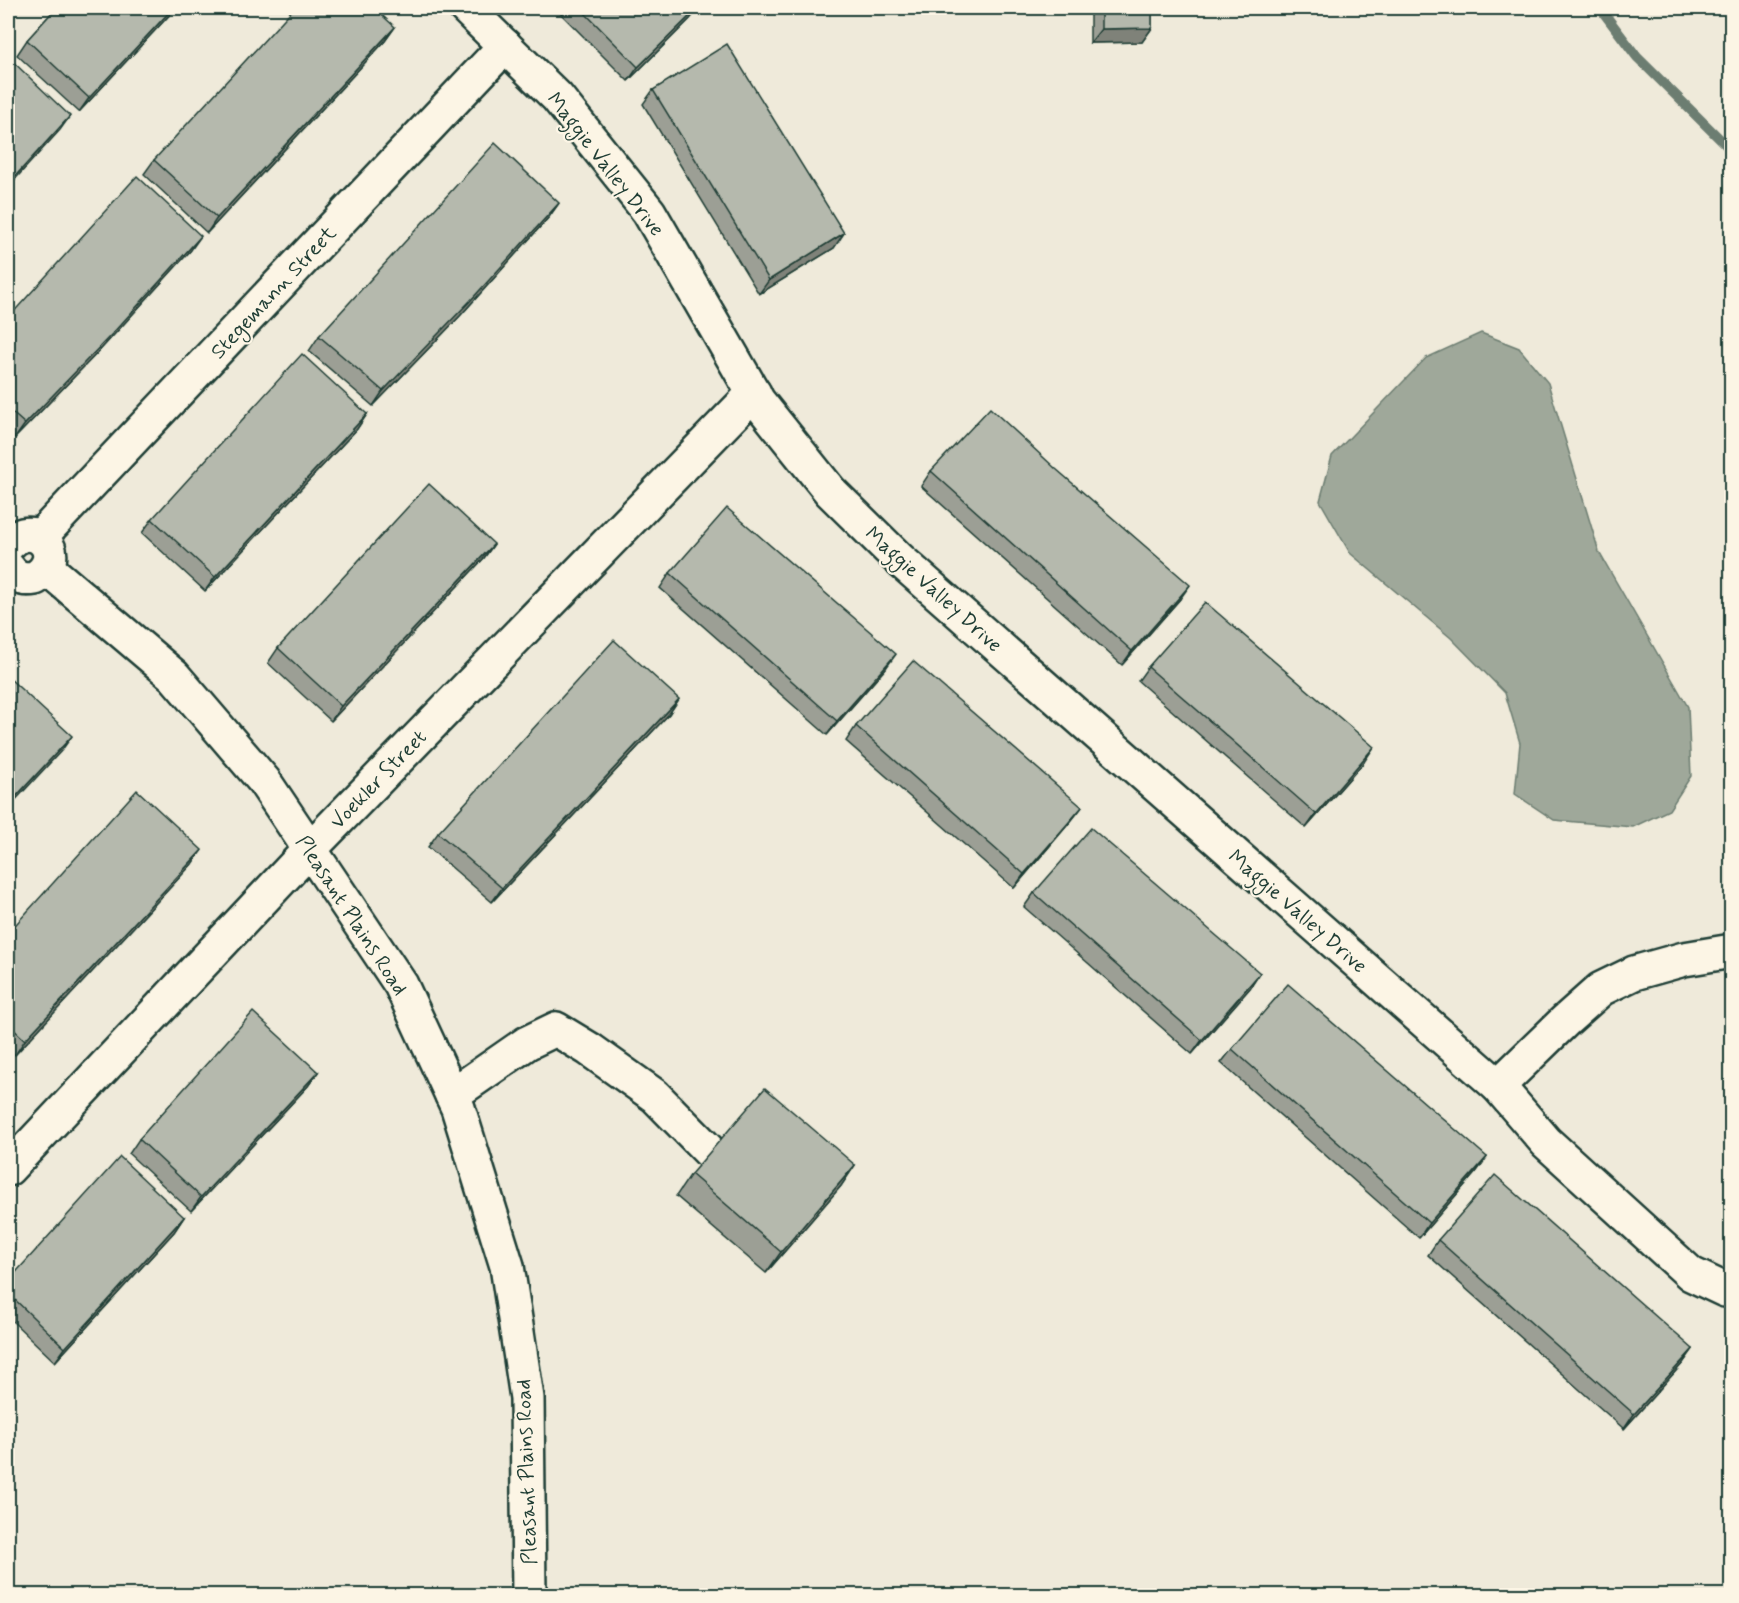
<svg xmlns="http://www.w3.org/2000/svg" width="1739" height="1603" viewBox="0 0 1739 1603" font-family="Mynerve,sans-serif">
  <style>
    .water { fill: #9fa89a; stroke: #6c7d71; stroke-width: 1.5 }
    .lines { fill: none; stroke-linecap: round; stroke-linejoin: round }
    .stream { stroke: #6c7d71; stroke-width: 10 }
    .minor-casing { stroke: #1f3d34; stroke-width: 38 }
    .minor { stroke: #fcf5e5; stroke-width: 33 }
    .wall { fill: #9c9f95; stroke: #1f3d34; stroke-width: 1.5 }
    .shaded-wall { fill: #7f8279; stroke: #1f3d34; stroke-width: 1.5 }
    .building { fill: #b5b9ad; stroke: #1f3d34; stroke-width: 1.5 }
    .labels { text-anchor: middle; stroke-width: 4.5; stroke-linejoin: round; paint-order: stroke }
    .street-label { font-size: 21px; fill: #1f3d34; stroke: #fcf5e5 }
  </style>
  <rect width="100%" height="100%" fill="#efeada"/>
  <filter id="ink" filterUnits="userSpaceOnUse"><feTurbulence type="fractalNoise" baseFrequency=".0167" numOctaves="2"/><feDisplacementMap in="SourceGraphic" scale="12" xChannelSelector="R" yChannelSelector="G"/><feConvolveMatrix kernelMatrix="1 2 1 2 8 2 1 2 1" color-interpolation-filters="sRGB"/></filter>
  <g filter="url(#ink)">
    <!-- water -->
    <polygon class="water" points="1481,333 1519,348 1548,383 1599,552 1688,707 1691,776 1669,810 1633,827 1554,820 1515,794 1520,743 1505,693 1451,638 1350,553 1320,501 1332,456 1426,358"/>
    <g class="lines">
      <!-- stream -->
      <polyline class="stream" points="1600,8 1637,57 1732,151"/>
      <!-- minor casing -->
      <g class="minor-casing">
        <g id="minor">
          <polyline points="466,8 557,97 649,212 758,401 830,491 900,560 1498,1086 1546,1142 1691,1274 1725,1290 1732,1290"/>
          <polyline points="40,537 505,46"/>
          <path d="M 8,545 C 35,514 70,557 35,578 C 23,580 15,578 8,568"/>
          <polyline points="47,568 174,676 264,781 401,985 458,1108 507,1266 527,1398 529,1596"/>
          <polyline points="1498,1086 1565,1021 1601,989 1634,973 1684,959 1732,951"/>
          <polyline points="452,1095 527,1043 556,1029 589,1049 655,1096 712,1154"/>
          <polyline points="8,1169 310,849 754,393"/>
        </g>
      </g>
      <!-- minor -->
      <use href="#minor" class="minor"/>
    </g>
    <!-- wall -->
    <g class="wall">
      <polygon points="56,8 176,8 79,112 17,55 27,40"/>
      <polygon points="555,8 699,8 690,19 628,81"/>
      <polygon points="1090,8 1152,8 1152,28 1142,42 1090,43"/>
      <polygon points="395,27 385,41 207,233 144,174 154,160"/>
      <polygon points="653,90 844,233 834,248 759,294 643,104"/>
      <polygon points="559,203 549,217 460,316 373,406 309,351 319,336"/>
      <polygon points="191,250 102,348 15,438 8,432 8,318"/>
      <polygon points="367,414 357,429 205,591 142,533 152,519"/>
      <polygon points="931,471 1180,599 1122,665 921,486"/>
      <polygon points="494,544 484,558 331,721 268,663 278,648"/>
      <polygon points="670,573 886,668 827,735 660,588"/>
      <polygon points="1148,667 1364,762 1306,828 1138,681"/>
      <polygon points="679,699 669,714 492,902 428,847 438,833"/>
      <polygon points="856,726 1082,807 1071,821 1014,888 846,741"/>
      <polygon points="192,864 15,1055 8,1048 8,933"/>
      <polygon points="1034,893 1260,973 1250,988 1192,1054 1024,907"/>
      <polygon points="1232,1049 1487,1157 1477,1171 1419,1238 1221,1063"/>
      <polygon points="318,1072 308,1086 191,1211 129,1154 139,1139"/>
      <polygon points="855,1165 841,1186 766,1273 676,1196 691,1174"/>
      <polygon points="184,1217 174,1232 55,1362 8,1317 8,1281"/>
      <polygon points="1438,1240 1693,1349 1683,1363 1624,1429 1428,1255"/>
    </g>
    <!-- shaded-wall -->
    <g class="shaded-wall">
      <polygon points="173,8 176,8 79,112 89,98"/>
      <polygon points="698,8 699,8 690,19 628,81 638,67"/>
      <polygon points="395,27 385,41 207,233 217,218"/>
      <polygon points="1152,28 1142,42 1090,43 1101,29"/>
      <polygon points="70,116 60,130 8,187 8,184"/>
      <polygon points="559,203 549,217 460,316 373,406 383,391"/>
      <polygon points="844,233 834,248 759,294 769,280"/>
      <polygon points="201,236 191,250 102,348 15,438 25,424"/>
      <polygon points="367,414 357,429 205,591 215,577"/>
      <polygon points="494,544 484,558 331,721 341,706"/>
      <polygon points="1190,585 1180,599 1122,665 1132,651"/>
      <polygon points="896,654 886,668 827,735 837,721"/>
      <polygon points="679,699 669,714 492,902 502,888"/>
      <polygon points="72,736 62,750 8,808 8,805"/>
      <polygon points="1374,747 1364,762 1306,828 1316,814"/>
      <polygon points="1082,807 1071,821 1014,888 1024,874"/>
      <polygon points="202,850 192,864 15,1055 25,1040"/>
      <polygon points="1260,973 1250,988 1192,1054 1202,1040"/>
      <polygon points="318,1072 308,1086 191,1211 201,1197"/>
      <polygon points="1487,1157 1477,1171 1419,1238 1429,1223"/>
      <polygon points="855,1165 841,1186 766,1273 781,1252"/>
      <polygon points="184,1217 174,1232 55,1362 65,1348"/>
      <polygon points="1693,1349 1683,1363 1624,1429 1634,1414"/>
    </g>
    <!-- building -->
    <g class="building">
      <polygon points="56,8 173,8 89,98 27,40"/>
      <polygon points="294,8 374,8 395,27 217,218 154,160"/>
      <polygon points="580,8 698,8 638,67"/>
      <polygon points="1101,8 1152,8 1152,28 1101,29"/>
      <polygon points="727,44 844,233 769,280 653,90"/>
      <polygon points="8,57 70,116 8,184"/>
      <polygon points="495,143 559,203 470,301 383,391 319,336"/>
      <polygon points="137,176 201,236 112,334 25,424 8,409 8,318"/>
      <polygon points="302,354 367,414 215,577 152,519"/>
      <polygon points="990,408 1056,469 1190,585 1132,651 931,471"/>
      <polygon points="429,484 494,544 341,706 278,648"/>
      <polygon points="727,508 896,654 837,721 670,573"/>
      <polygon points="1205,602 1374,747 1316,814 1148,667"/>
      <polygon points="614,640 679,699 502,888 438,833"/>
      <polygon points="913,661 1082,807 1024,874 856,726"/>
      <polygon points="8,677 72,736 8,805"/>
      <polygon points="137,790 202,850 25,1040 8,1024 8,933"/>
      <polygon points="1091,828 1260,973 1202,1040 1034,893"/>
      <polygon points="1288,984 1487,1157 1429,1223 1232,1049"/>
      <polygon points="253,1012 318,1072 201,1197 139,1139"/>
      <polygon points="765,1088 855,1165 781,1252 691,1174"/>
      <polygon points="120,1157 184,1217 65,1348 8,1293 8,1281"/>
      <polygon points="1495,1175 1693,1349 1634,1414 1438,1240"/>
    </g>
  </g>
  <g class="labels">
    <!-- street labels -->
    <g class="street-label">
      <text transform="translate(606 164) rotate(52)" y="7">Maggie Valley Drive</text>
      <text transform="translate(273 292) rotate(-47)" y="7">Stegemann Street</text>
      <text transform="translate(934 589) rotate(42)" y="7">Maggie Valley Drive</text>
      <text transform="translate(378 779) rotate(-46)" y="7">Voekler Street</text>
      <text transform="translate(1298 911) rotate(41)" y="7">Maggie Valley Drive</text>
      <text transform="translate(352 915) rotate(57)" y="7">Pleasant Plains Road</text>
      <text transform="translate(526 1472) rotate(-92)" y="7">Pleasant Plains Road</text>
    </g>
  </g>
  <!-- margin -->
  <rect width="1739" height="1603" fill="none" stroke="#fcf5e5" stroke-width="30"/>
  <rect x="15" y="15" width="1709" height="1573" fill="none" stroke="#1f3d34" stroke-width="2" filter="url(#ink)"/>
</svg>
